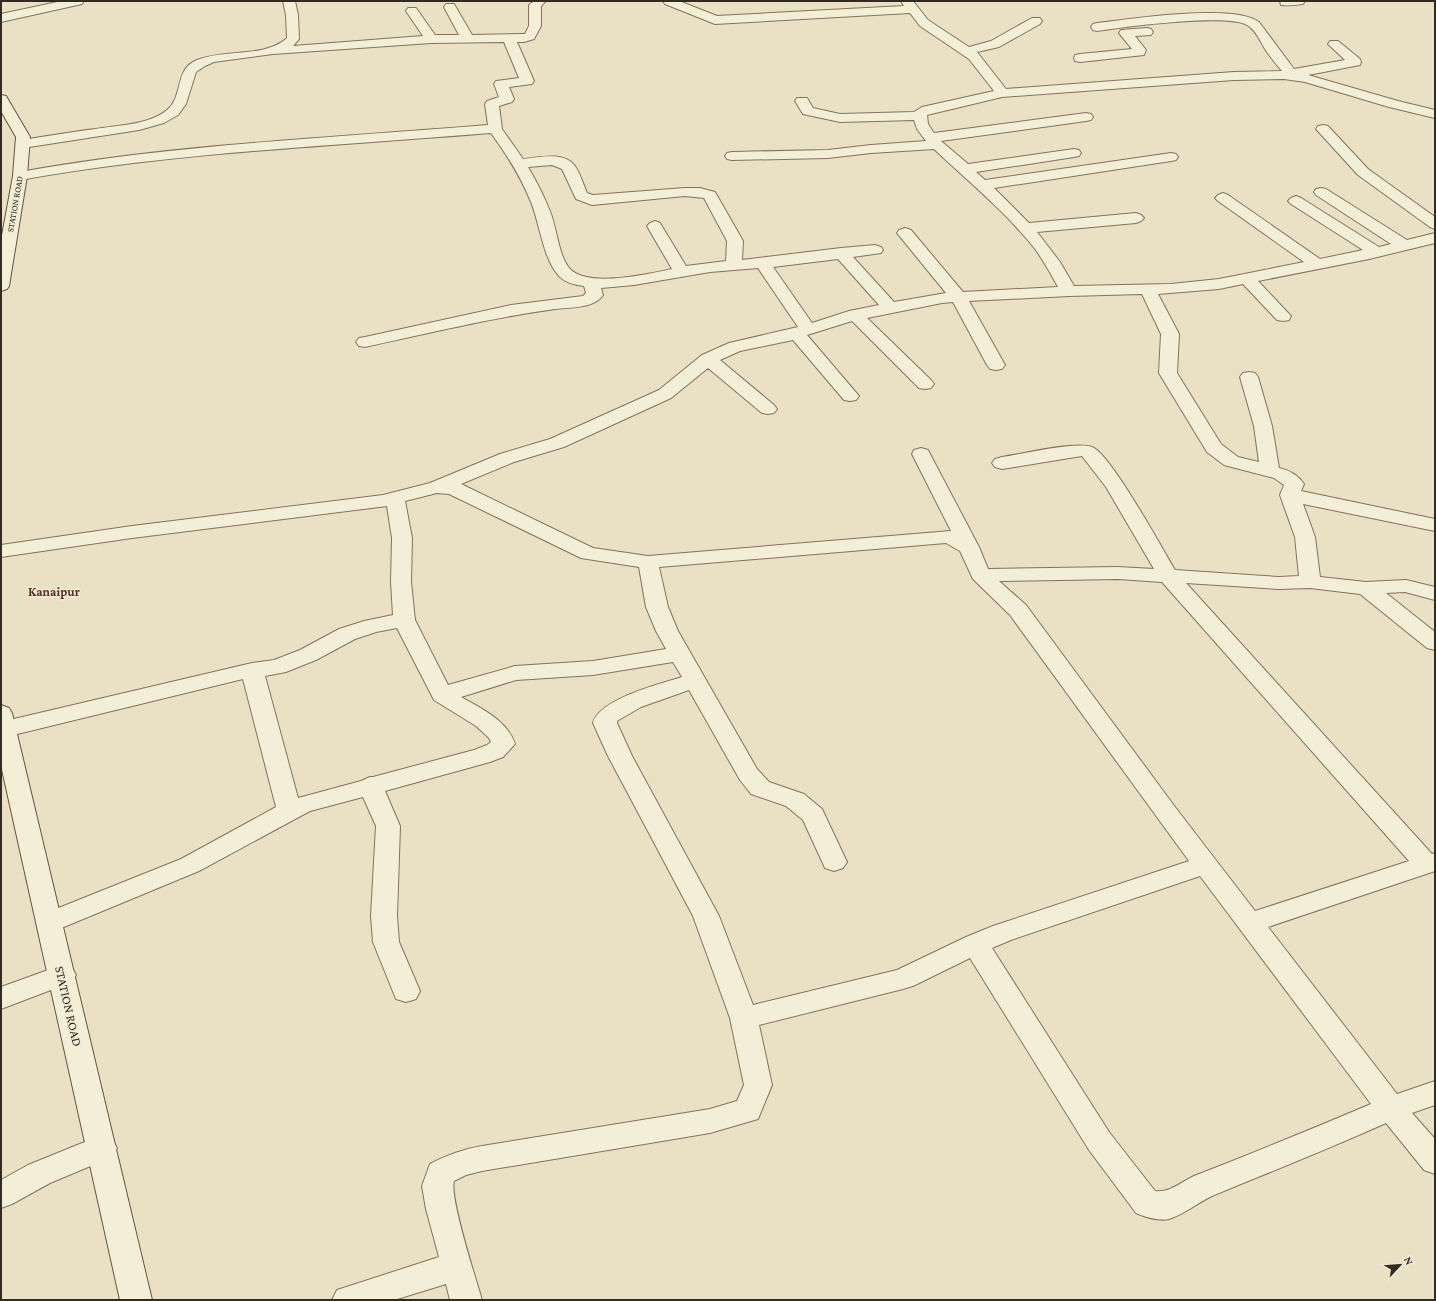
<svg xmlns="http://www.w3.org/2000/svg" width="1436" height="1301" viewBox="0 0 1436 1301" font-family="'Crimson Pro',serif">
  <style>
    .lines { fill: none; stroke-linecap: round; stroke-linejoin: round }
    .minor-casing { stroke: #82735d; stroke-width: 2 }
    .secondary-casing { stroke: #645440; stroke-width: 2 }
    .minor { fill: #f5eed7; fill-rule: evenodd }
    .secondary { fill: #f5eed7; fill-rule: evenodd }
    .labels { text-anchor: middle; stroke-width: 3; stroke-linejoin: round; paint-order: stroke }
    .far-street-label { font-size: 9px; fill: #342a1f; stroke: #f1ead4 }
    .quarter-label { font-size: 13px; font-weight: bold; fill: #5b3224; stroke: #f1ead4 }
    .near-street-label { font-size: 13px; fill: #342a1f; stroke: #f1ead4 }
  </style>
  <rect width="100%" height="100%" fill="#e9e0c5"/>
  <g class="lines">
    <!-- minor casing -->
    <g class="minor-casing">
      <g id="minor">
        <polygon points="62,1 84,1 82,4 1,22 1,14"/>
        <path d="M 283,1 L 295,1 L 298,15 L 299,39 L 293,46 L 423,36 L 406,11 L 408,8 L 416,8 L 435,35 L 459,35 L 444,7 L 446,4 L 454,4 L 472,35 L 523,34 L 525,34 L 529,26 L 529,5 C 533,0 539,1 546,1 L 541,6 L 541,26 L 534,39 L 524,42 L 517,42 L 534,81 L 532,84 L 509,87 L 514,99 L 512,102 L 499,106 L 502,129 L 523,159 C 538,158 563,151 574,165 C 580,172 583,184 587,193 L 593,195 L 685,188 L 700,188 L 715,192 L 743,241 L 742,260 L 841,248 L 875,245 L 881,247 L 883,250 L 881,253 L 853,257 L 894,302 L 946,293 L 897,233 L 899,230 L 905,228 L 911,230 L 963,292 L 1058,287 C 1051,274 1044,262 1036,250 C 1006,212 969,182 934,149 L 871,153 L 828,158 L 732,160 L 727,159 L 725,156 L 727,153 L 732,152 L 828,150 L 871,145 L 926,141 L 917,129 L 914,120 L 840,122 L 803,114 L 795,101 L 797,98 L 807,98 L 813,108 L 840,114 L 914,112 L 922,107 L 994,91 L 969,59 L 920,26 L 910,13 L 715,24 L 665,4 L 663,1 L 679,1 L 717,16 L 904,6 L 901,1 L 913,1 L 928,20 L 969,47 L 991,41 L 1032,18 L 1040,18 L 1042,21 L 1040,24 L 999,47 L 977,52 L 1006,89 L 1234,72 L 1282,71 C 1276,64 1270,57 1265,49 C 1260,41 1256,30 1247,25 C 1226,13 1124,27 1097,31 L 1093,30 L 1091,27 L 1093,24 L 1097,23 C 1129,19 1235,3 1259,22 L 1294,69 L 1345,60 L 1328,44 L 1330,41 L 1338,41 L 1360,59 L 1361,62 L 1360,65 L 1308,75 L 1398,101 L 1435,110 L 1435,118 L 1389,107 L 1305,82 L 1284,79 L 1234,80 L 1002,97 L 927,115 L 928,124 L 934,133 L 1086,113 L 1091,114 L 1093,117 L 1091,120 L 1086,121 L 941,141 L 968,164 L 1074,149 L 1079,150 L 1081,153 L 1079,156 L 1074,157 L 976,172 L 985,180 L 1171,153 L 1176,154 L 1178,157 L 1176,160 L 1171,161 L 994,188 L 1029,223 L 1136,213 L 1141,215 L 1144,218 L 1141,221 L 1136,223 L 1037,232 L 1060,262 L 1074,286 L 1171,284 L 1219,279 L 1304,262 L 1218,201 L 1215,198 L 1218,195 L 1223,193 L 1228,195 L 1320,259 L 1363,250 L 1291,204 L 1288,201 L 1291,198 L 1296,196 L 1301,198 L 1379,247 L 1391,244 L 1316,195 L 1314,192 L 1316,189 L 1321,188 L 1326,189 L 1407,240 L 1435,233 L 1435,243 L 1369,259 L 1258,281 L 1291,316 L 1289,320 L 1283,321 L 1277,320 L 1243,284 L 1219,289 L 1158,294 L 1179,334 L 1177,373 L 1221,444 L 1238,457 L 1259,462 L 1254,426 L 1240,377 L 1243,373 L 1249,372 L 1255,373 L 1258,377 L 1272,426 L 1279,468 C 1289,470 1298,475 1304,484 L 1301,491 L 1435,519 L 1435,531 L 1303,504 L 1315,537 L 1320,577 L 1366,582 L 1406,580 L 1435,587 L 1435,600 L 1405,592 L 1386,593 L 1435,632 L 1435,650 L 1427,648 L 1360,594 L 1310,588 L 1279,589 L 1186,583 L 1432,854 L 1435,853 L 1435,871 L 1268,927 L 1397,1094 L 1435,1081 L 1435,1105 L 1412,1113 L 1435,1139 L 1435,1174 L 1424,1170 L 1386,1123 C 1328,1149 1270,1172 1212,1196 C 1197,1203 1185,1214 1169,1219 C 1159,1221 1145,1217 1136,1213 L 1089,1150 L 970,958 L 913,986 L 903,989 L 759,1025 L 772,1085 L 758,1119 L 710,1133 L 482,1171 L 466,1175 L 454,1181 C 449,1197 476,1279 482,1300 L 450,1300 L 446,1284 L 394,1300 L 332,1300 L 337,1290 L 439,1257 L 426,1209 L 422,1186 L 430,1164 C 447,1155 464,1149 482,1146 L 710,1109 L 737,1101 L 744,1085 L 730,1018 L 693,916 L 608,756 L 593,723 C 599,699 660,684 682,677 L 673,662 L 593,675 L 516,680 L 461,697 C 482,709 507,720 515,744 L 503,757 L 490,762 L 385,791 L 400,826 L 397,916 L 399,942 L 420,991 L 416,999 L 406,1002 L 396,999 L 373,942 L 371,916 L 376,826 L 363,797 L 310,811 L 199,871 L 59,929 L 50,932 L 41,929 L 37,922 L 41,915 L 181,859 L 276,807 L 243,679 L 5,737 L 1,736 L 1,722 L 252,663 L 274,660 L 300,650 L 339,629 L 364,621 L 393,615 L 391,582 L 392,538 L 387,506 L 132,538 L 1,557 L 1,545 L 132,526 L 383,495 L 430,483 L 500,454 L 550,439 L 659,390 L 702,355 L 729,343 L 798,327 L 758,268 L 710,272 L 634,285 L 601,288 L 603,295 C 594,309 570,307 555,309 C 491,318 428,333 365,347 L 359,346 L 356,342 L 359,338 L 365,337 L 511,305 L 583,296 L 586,293 L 584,286 C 575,285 566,283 559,276 C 543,259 540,224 531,202 C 521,177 507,155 491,133 C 334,146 175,152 20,180 L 15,179 L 13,176 L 15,173 L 20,172 C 174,144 332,138 488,125 L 485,104 L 487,101 L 499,97 L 494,84 L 496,81 L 519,78 L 504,42 L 431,43 L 273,54 L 214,62 L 205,66 L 196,72 L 186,104 L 178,115 L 164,123 L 139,130 L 23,148 L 18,147 L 16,144 L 18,141 L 23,140 C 47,136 71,132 95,129 C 118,125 149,125 167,110 C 184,96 174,69 197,60 C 224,49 265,58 287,38 L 286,15 ZM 552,165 L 562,169 L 576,199 L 592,205 L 685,196 L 704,198 L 727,241 L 726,261 L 686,266 L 660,223 L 655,221 L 650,223 L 647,226 L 672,269 C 648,274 588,288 570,269 C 559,257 557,230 551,214 C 545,198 537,182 528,167 ZM 838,259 L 879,305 L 849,311 L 812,323 L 773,267 ZM 1142,294 L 1161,334 L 1159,373 L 1207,452 L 1224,465 L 1274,478 L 1284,485 L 1280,495 L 1295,537 L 1299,576 L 1279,577 L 1175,570 C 1163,550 1110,453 1092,447 C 1076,441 1022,454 1002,457 L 995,459 L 992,463 L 995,467 L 1002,469 L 1082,456 L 1106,487 L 1154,569 L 1118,567 L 988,569 L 979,547 L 930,454 L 928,450 L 921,448 L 914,450 L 912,454 L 951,531 L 648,556 L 593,548 L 461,484 L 514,462 L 564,447 L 671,398 L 708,368 L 762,413 L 768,414 L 774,413 L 777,409 L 774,405 L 720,360 L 740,351 L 793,340 L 844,400 L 850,401 L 856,400 L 859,396 L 807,335 L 852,321 L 919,388 L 925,389 L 931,388 L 934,384 L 931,380 L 867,318 L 942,303 L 953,302 L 987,365 L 990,369 L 996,370 L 1002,369 L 1005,365 L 969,301 L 1069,296 ZM 437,493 L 449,494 L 581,558 L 639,567 L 646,607 L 656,631 L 666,649 L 593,661 L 515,666 L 448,685 L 415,620 L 411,582 L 412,538 L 405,501 ZM 946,543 L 960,551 L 973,579 L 1010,615 L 1189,861 L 993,926 L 966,937 L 897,970 L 753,1005 L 719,916 L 632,756 L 617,723 L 617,721 L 641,707 L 689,690 L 740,780 L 751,794 L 786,806 L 803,820 L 825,868 L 834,871 L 843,868 L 847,862 L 822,809 L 804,794 L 769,782 L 757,769 L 678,631 L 668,607 L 659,567 ZM 1118,579 L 1162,582 L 1409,861 L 1255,911 L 1175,807 L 1026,605 L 999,581 ZM 397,628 L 434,700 L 476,726 L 489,738 L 491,742 L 487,745 L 474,750 L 373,777 L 370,777 L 361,781 L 298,798 L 265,676 L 286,672 L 316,660 L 355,639 L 376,632 ZM 1200,876 L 1371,1104 C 1312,1129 1253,1153 1194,1176 C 1181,1182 1170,1193 1155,1191 L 1109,1132 L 992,948 L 1011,940 Z"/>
        <path d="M 1280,1 L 1305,1 L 1303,4 C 1296,5 1288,6 1281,5 Z"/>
        <polygon points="1147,28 1151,29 1153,32 1151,35 1135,36 1146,50 1144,55 1080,62 1075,61 1074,58 1075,55 1080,54 1132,49 1119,33 1121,30"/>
        <polygon points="1323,125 1328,126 1368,169 1435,217 1435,229 1430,227 1358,175 1316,129 1318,126"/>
        <polygon points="62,965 72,968 76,975 72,982 1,1009 1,987"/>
        <polygon points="102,1135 112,1139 117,1148 112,1157 50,1183 12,1204 1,1208 1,1180 28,1165"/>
      </g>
    </g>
    <!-- secondary casing -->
    <g class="secondary-casing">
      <g id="secondary">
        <polygon points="1,95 6,96 30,137 27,176 9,286 7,289 1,291 1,241 13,176 16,137 1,111"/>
        <polygon points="1,705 9,708 12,713 152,1300 120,1300 1,765"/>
      </g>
    </g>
    <!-- minor -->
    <use href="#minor" class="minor"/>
    <!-- secondary -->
    <use href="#secondary" class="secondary"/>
  </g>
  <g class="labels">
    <!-- far-street labels -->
    <g class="far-street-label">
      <text transform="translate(15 204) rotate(-80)" y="3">STATION ROAD</text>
    </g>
    <!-- quarter labels -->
    <g class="quarter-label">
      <text x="54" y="596">Kanaipur</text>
    </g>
    <!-- near-street labels -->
    <g class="near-street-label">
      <text transform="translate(69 1006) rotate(77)" y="5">STATION ROAD</text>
    </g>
  </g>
  <!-- border -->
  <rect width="1436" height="1301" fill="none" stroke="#342a1f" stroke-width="4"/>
  <!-- north arrow -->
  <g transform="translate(1400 1265) rotate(64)" stroke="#f1ead4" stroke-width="3" paint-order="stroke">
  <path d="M0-3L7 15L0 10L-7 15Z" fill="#342a1f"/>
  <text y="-6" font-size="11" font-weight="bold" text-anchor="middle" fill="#342a1f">N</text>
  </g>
</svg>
